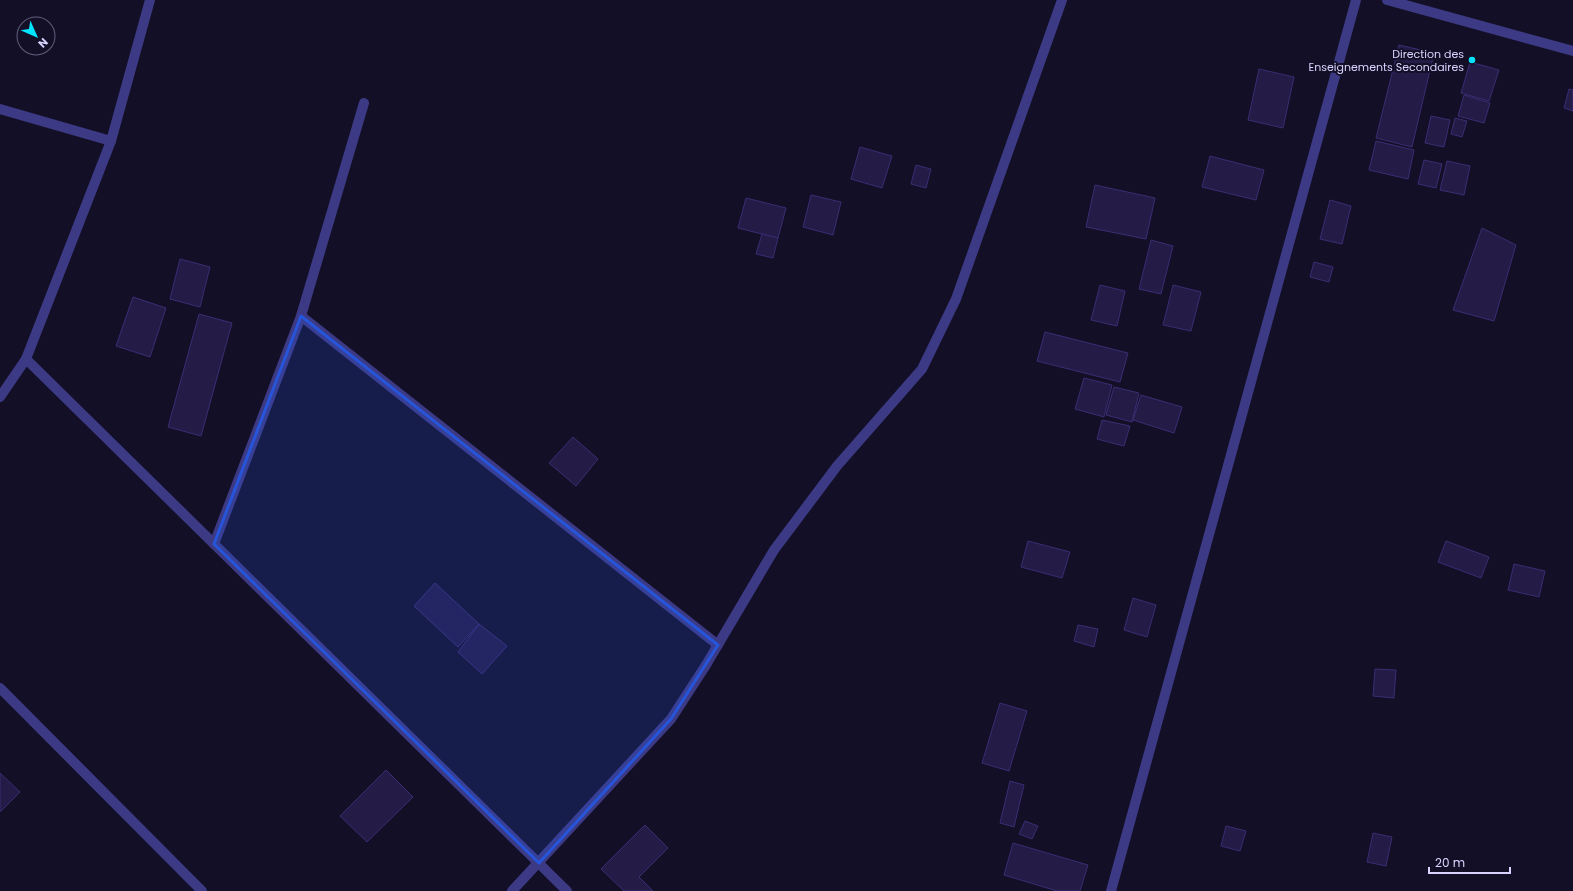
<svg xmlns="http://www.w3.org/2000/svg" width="1573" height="891" viewBox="0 0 1573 891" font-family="Poppins,sans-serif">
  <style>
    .building { fill: #241b47; stroke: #3b2d73 }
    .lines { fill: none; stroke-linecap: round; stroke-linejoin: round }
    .minor { stroke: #3d3a85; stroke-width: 10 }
    .marked { fill: #2655da; fill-opacity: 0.2; stroke: #2655da; stroke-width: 3; stroke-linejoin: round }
    .poi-dot { fill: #00e5ff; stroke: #130f26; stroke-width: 1.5 }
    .labels { text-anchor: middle; stroke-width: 4; stroke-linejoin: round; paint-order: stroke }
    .poi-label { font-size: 11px; fill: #d9d4ff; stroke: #130f26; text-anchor: end }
  </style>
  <rect width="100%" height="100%" fill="#130f26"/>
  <!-- building -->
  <g class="building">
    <polygon points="1399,45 1434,53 1412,147 1376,138"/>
    <polygon points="1470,62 1499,70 1489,101 1461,93"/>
    <polygon points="1259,69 1294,77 1283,128 1248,120"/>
    <polygon points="1569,89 1573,90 1573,111 1564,108"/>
    <polygon points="1464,95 1490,103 1484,123 1458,116"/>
    <polygon points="1431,116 1450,120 1444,147 1425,143"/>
    <polygon points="1455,118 1467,121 1462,137 1451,134"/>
    <polygon points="1376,141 1414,150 1408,179 1369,170"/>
    <polygon points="860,147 892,156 882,188 851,179"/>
    <polygon points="1210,156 1264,170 1256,200 1202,187"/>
    <polygon points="1424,160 1442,164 1436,188 1418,184"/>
    <polygon points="1447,161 1470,166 1464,195 1440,190"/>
    <polygon points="916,165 931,169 926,188 911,184"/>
    <polygon points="1095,185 1155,198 1146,239 1086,227"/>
    <polygon points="811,195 841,202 833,235 803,227"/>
    <polygon points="746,198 786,208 778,238 738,228"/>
    <polygon points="1330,200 1351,206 1342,244 1320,239"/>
    <polygon points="1482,228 1516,245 1494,321 1453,310"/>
    <polygon points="762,234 778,238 773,258 756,254"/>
    <polygon points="1151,240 1173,246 1161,294 1139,289"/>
    <polygon points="180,259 210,267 200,307 170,299"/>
    <polygon points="1314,262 1333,267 1329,282 1310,277"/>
    <polygon points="1100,285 1125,291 1117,326 1091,320"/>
    <polygon points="1173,285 1201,292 1191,331 1163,325"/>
    <polygon points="133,297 166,308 150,357 116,346"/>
    <polygon points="199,314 232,323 201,436 168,427"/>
    <polygon points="1045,332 1128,353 1120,382 1037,361"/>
    <polygon points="1084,378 1112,385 1104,417 1075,409"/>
    <polygon points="1114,387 1139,393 1132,422 1106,415"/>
    <polygon points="1141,395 1182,407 1174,433 1133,420"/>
    <polygon points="1102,420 1130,426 1124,446 1097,439"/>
    <polygon points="573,437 598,459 576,486 549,463"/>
    <polygon points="1028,541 1070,552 1062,578 1021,567"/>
    <polygon points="1446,541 1489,557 1481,578 1438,562"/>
    <polygon points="1514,564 1545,571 1539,597 1508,590"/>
    <polygon points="435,583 479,624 458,647 414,606"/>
    <polygon points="1133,598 1156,605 1147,637 1124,630"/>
    <polygon points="479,624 507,646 482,674 458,652"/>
    <polygon points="1078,625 1098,629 1094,647 1074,641"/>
    <polygon points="1375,669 1396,670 1394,698 1373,696"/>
    <polygon points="1000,703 1027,711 1009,771 982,763"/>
    <polygon points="386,770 413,797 367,842 340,816"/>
    <polygon points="0,773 20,792 0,812"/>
    <polygon points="1010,781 1024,785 1014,827 1000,823"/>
    <polygon points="1025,821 1038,826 1032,839 1019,834"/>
    <polygon points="645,825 668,848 639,877 653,891 624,891 601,869"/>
    <polygon points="1226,826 1246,831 1240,851 1221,846"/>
    <polygon points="1373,833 1392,837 1386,866 1367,862"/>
    <polygon points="1013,843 1088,865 1080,891 1057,891 1004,875"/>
  </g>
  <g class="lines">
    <!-- minor -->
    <g class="minor">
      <polyline points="1387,0 1573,51"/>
      <polyline points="0,109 111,141"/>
      <polyline points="301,316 718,645"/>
      <polyline points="26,359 567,891"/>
      <polyline points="0,397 26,359 111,141 150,0"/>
      <polyline points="214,544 301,316 364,103"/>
      <polyline points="0,688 202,891"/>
      <polyline points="512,891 671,719 706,665 774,550 837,466 922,369 956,299 1062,0"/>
      <polyline points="1111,891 1356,0"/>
    </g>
  </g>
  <!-- marked area -->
  <path class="marked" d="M 301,316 L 718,645 L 671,719 L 539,863 L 214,544 Z"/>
  <!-- markers -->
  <circle class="poi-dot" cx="1472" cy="60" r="4"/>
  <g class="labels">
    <!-- poi labels -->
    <g class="poi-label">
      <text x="1464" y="58">Direction des<tspan x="1464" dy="13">Enseignements Secondaires</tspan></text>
    </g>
  </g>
  <!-- north arrow -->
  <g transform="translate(36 36) rotate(135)"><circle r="19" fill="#130f26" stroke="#625e7d"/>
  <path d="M0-3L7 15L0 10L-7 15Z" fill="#00e5ff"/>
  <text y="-6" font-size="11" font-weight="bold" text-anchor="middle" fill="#d9d4ff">N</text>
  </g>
  <!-- scale -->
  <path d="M1429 867v6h81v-6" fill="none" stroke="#d9d4ff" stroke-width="2"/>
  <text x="1435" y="867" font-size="12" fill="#d9d4ff" stroke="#130f26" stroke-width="3" paint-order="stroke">20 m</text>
</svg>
